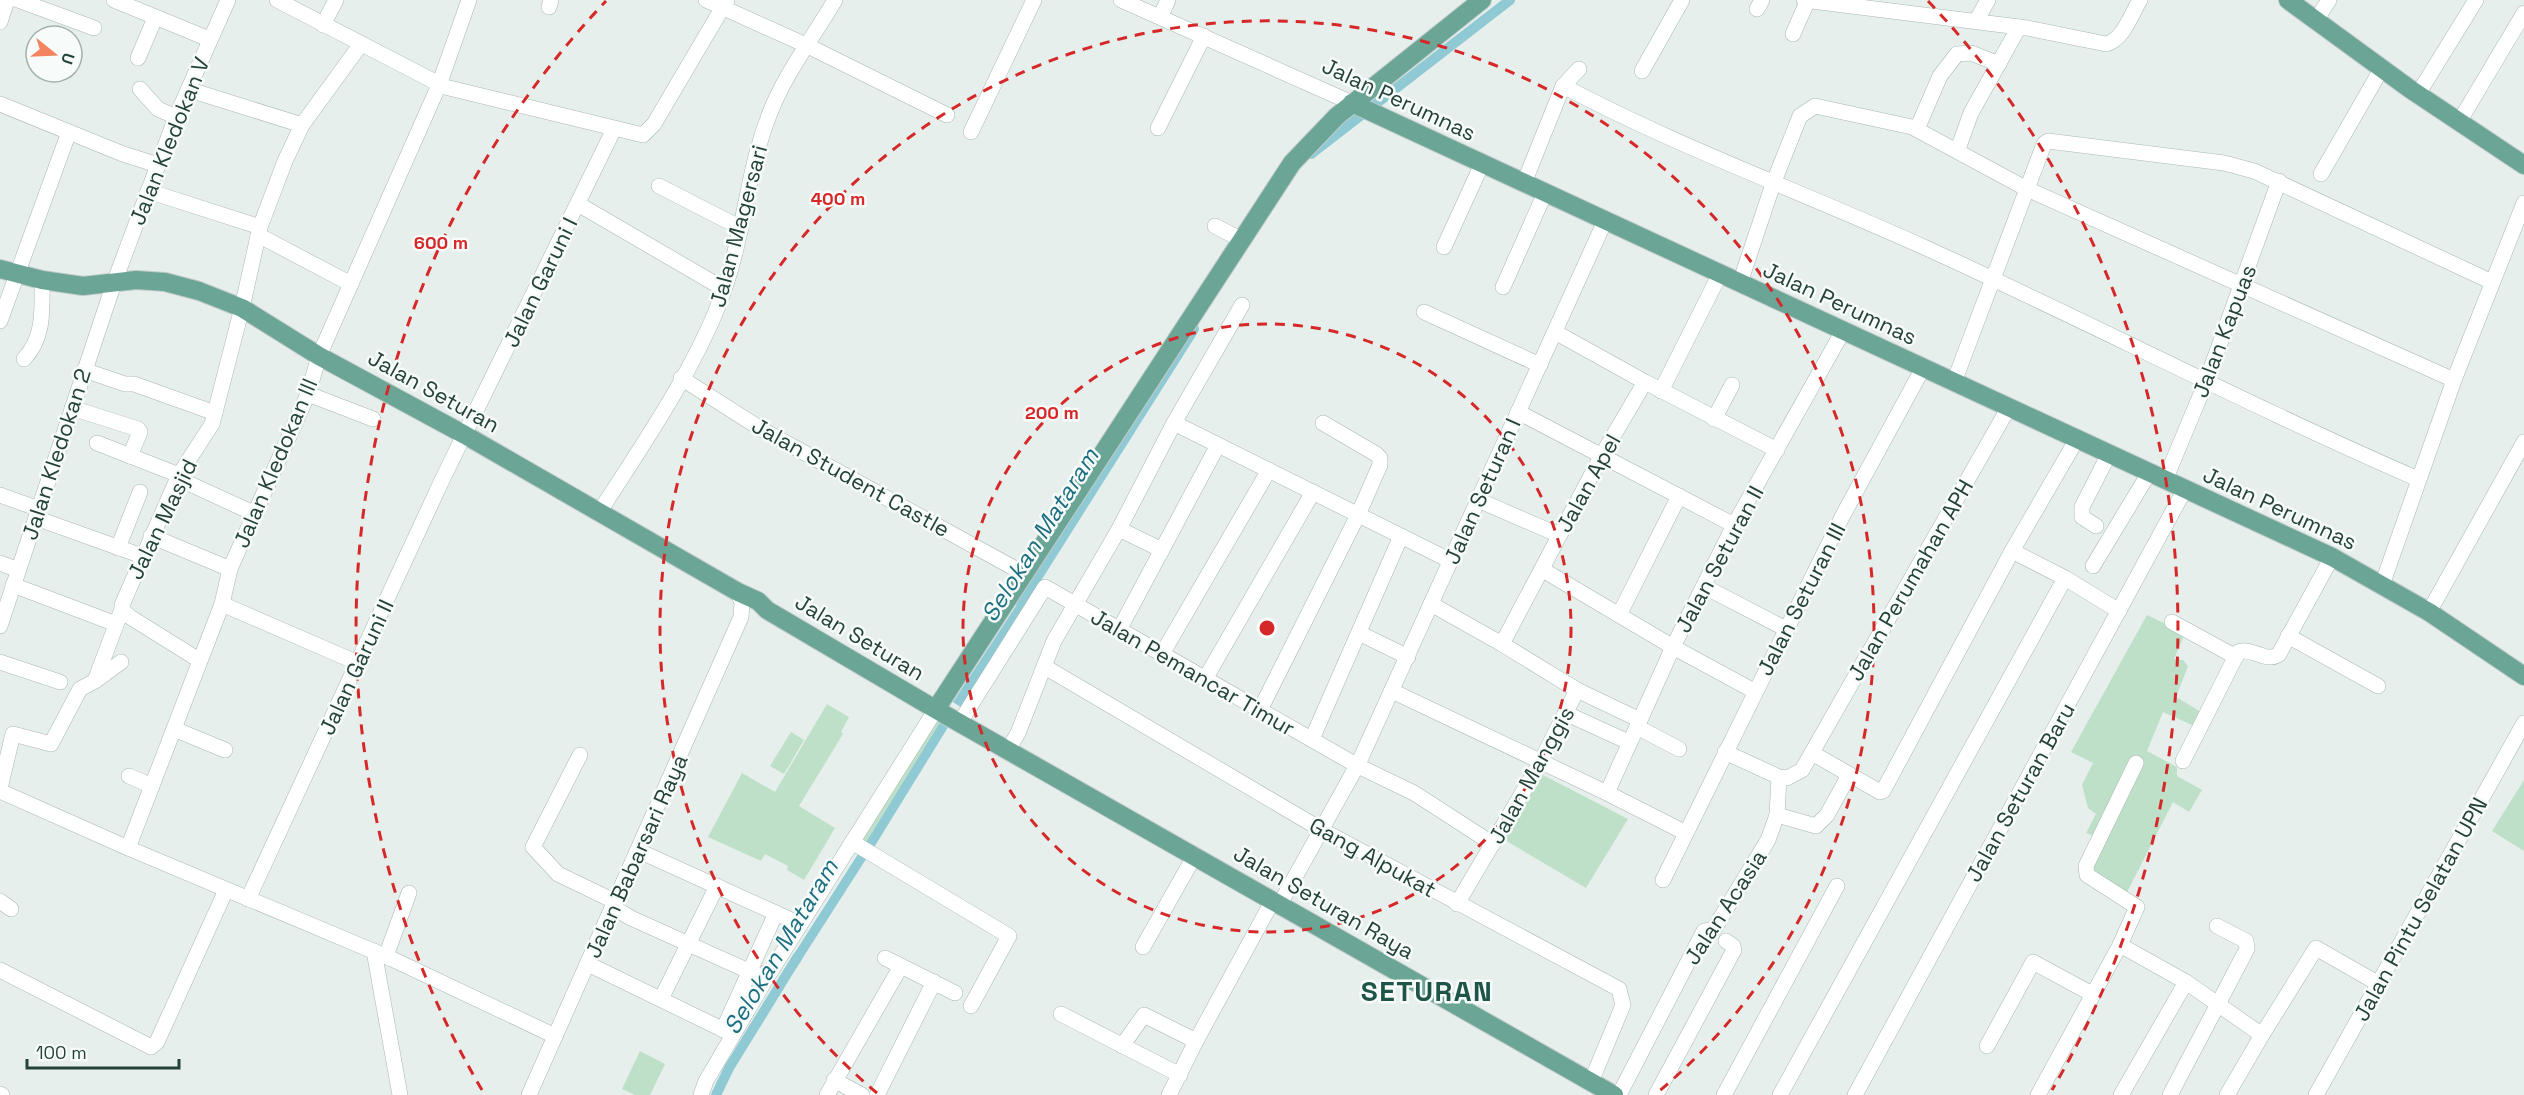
<svg xmlns="http://www.w3.org/2000/svg" width="2524" height="1095" viewBox="0 0 2524 1095" font-family="'Space Grotesk',sans-serif">
  <style>
    .green { fill: #bfe0c8 }
    .water { fill: #8ec9d4 }
    .lines { fill: none; stroke-linecap: round; stroke-linejoin: round }
    .canal { stroke: #8ec9d4; stroke-width: 10 }
    .minor-casing { stroke: #a8b8b2; stroke-width: 16 }
    .major-casing { stroke: #c2cac8; stroke-width: 20 }
    .minor { stroke: #fff; stroke-width: 15 }
    .major { stroke: #6aa596; stroke-width: 18 }
    .ring { fill: none; stroke: #d62828; stroke-width: 3; stroke-dasharray: 10 8 }
    .labels { text-anchor: middle; stroke-width: 5; stroke-linejoin: round; paint-order: stroke }
    .street-label { font-size: 22px; fill: #24423a; stroke: #f7fbf9 }
    .water-label { font-size: 24px; font-style: italic; fill: #1c6f80; stroke: #f7fbf9 }
    .district-label { font-size: 28px; font-weight: bold; letter-spacing: 1.5px; fill: #1f5548; stroke: #f7fbf9 }
    .centre { fill: #d62828; stroke: #f7fbf9; stroke-width: 3 }
    .ring-label { font-size: 18px; text-anchor: middle; font-weight: bold; fill: #d62828; stroke: #f7fbf9; stroke-width: 5; stroke-linejoin: round; paint-order: stroke }
  </style>
  <rect width="100%" height="100%" fill="#e6efeb"/>
  <!-- green -->
  <g class="green">
    <polygon points="2147,615 2185,633 2174,659 2183,660 2188,666 2176,697 2201,712 2194,726 2163,712 2147,751 2177,767 2177,776 2202,790 2189,812 2173,802 2126,894 2090,871 2095,836 2086,833 2096,814 2088,808 2082,785 2093,763 2071,752"/>
    <polygon points="827,704 849,717 841,732 843,734 799,806 835,828 804,880 787,870 788,866 765,854 761,861 708,837 742,773 775,792"/>
    <polygon points="937,716 942,719 865,844 860,841"/>
    <polygon points="791,732 804,740 784,774 770,766"/>
    <polygon points="1543,775 1628,819 1586,888 1503,839"/>
    <polygon points="2524,780 2524,851 2492,831"/>
    <polygon points="640,1051 665,1064 650,1095 635,1095 622,1089"/>
  </g>
  <!-- water -->
  <g class="water">
    <polygon points="1027,589 1034,594 962,708 953,702"/>
    <polygon points="942,719 950,724 873,849 865,844"/>
    <polygon points="860,851 868,856 795,970 787,965"/>
  </g>
  <g class="lines">
    <!-- canal -->
    <g class="canal">
      <polyline points="1311,154 1510,0"/>
      <polyline points="1021,603 1194,329"/>
      <polyline points="716,1095 729,1068 798,956"/>
    </g>
    <!-- minor casing -->
    <g class="minor-casing">
      <g id="minor">
        <polyline points="18,0 94,28"/>
        <polyline points="114,0 209,39"/>
        <polyline points="277,0 445,87 643,135 654,124 727,0"/>
        <polyline points="706,0 808,46 947,115"/>
        <polyline points="1121,0 1352,103"/>
        <path d="M 1804,0 L 2027,28 L 2106,44 C 2123,40 2131,15 2140,0"/>
        <polyline points="549,7 551,0"/>
        <polyline points="1757,9 1762,0"/>
        <polyline points="1160,17 1168,0"/>
        <polyline points="2317,19 2329,0"/>
        <polyline points="1976,21 1988,0"/>
        <polyline points="0,22 7,0"/>
        <polyline points="323,25 336,0"/>
        <polyline points="1793,34 1808,0"/>
        <polyline points="138,58 155,18"/>
        <polyline points="1642,71 1682,0"/>
        <path d="M 1563,86 C 1680,148 1805,193 1926,248 C 2091,323 2252,407 2418,479"/>
        <polyline points="140,89 158,109 176,117"/>
        <polyline points="190,90 302,125"/>
        <polyline points="2418,94 2476,0"/>
        <polyline points="0,104 123,154 158,165"/>
        <polyline points="2459,122 2524,13"/>
        <polyline points="1158,128 1204,36"/>
        <polyline points="1917,129 1940,76 1957,54 1971,53 1999,64"/>
        <polyline points="971,132 1034,0"/>
        <polyline points="1958,149 1971,113 2019,27"/>
        <polyline points="2321,174 2382,68"/>
        <polyline points="1524,183 1563,86 1579,69"/>
        <polyline points="659,186 741,228"/>
        <polyline points="148,191 260,227"/>
        <polyline points="578,204 724,289"/>
        <polyline points="1215,226 1240,239"/>
        <polyline points="258,235 351,284"/>
        <polyline points="1444,247 1482,164"/>
        <polyline points="1740,283 1773,184 1800,116 1815,106 1912,127 2027,189 2454,380"/>
        <polyline points="1503,287 1545,193"/>
        <polyline points="1424,312 1540,365"/>
        <polyline points="0,321 69,132"/>
        <polyline points="1555,332 1645,382"/>
        <path d="M 24,359 C 45,337 42,308 42,280"/>
        <polyline points="84,370 125,384 134,384 215,413"/>
        <polyline points="681,378 761,429 1023,573"/>
        <polyline points="1954,382 2044,144 2048,141 2224,163 2254,171 2492,282"/>
        <polyline points="1661,391 1720,274"/>
        <polyline points="308,394 373,419"/>
        <polyline points="72,408 138,429 140,432 130,456"/>
        <polyline points="1518,412 1734,525"/>
        <polyline points="1714,419 1732,385"/>
        <polyline points="1174,423 1451,561"/>
        <polyline points="97,443 179,475"/>
        <polyline points="177,478 253,513"/>
        <polyline points="2165,480 2206,382 2279,181"/>
        <polyline points="0,495 39,509"/>
        <polyline points="1478,500 1559,535"/>
        <path d="M 600,511 C 642,446 699,363 724,290 C 744,234 747,173 768,118 C 783,76 813,38 835,0"/>
        <polyline points="36,518 142,556"/>
        <polyline points="2096,526 2082,517 2082,507 2109,454"/>
        <polyline points="1119,529 1162,550"/>
        <polyline points="151,536 230,569"/>
        <polyline points="118,548 140,492"/>
        <polyline points="2012,551 2065,578 2119,611"/>
        <polyline points="0,563 18,570"/>
        <polyline points="2093,566 2149,473"/>
        <polyline points="1543,570 1673,647 1754,691"/>
        <polyline points="13,585 116,624"/>
        <polyline points="2382,585 2454,380 2524,203"/>
        <polyline points="1705,587 1786,629"/>
        <polyline points="222,604 358,663"/>
        <polyline points="1431,604 1502,644 1602,455 1645,382 1777,450"/>
        <polyline points="2429,612 2524,442"/>
        <polyline points="1619,615 1679,496"/>
        <polyline points="2172,622 2236,657"/>
        <polyline points="0,626 114,283 176,117 228,0"/>
        <polyline points="1119,630 1218,445"/>
        <polyline points="1359,633 1408,657"/>
        <polyline points="2288,636 2378,686"/>
        <polyline points="1502,644 1577,690 1640,720"/>
        <polyline points="1162,654 1269,470"/>
        <polyline points="199,660 130,617 123,611 122,605 179,475 212,424 242,308 260,227 285,161 302,125 361,44"/>
        <polyline points="0,662 60,682"/>
        <polyline points="1045,667 1322,830 1619,989 1623,1005 1591,1082"/>
        <polyline points="1205,679 1313,492"/>
        <polyline points="95,681 121,662"/>
        <polyline points="1392,691 1607,793 1686,833"/>
        <polyline points="1260,710 1358,515 1380,465 1380,458 1376,454 1323,423"/>
        <polyline points="1565,713 1624,740"/>
        <polyline points="962,719 1045,587 1358,766 1414,793 1493,844"/>
        <polyline points="1639,728 1679,749"/>
        <polyline points="174,729 225,750"/>
        <polyline points="1312,739 1401,536"/>
        <polyline points="1008,750 1018,733 1054,641 1119,529 1174,423 1242,305"/>
        <polyline points="1725,752 1779,777 1787,778 1802,770 2009,407"/>
        <polyline points="1812,753 1880,792 1883,791 2012,551 2077,439"/>
        <polyline points="580,755 533,847 558,874 616,902"/>
        <path d="M 2183,761 L 2238,652 C 2251,646 2267,664 2279,654 L 2332,557"/>
        <polyline points="129,776 152,786"/>
        <polyline points="0,788 13,734 51,744 80,689 95,681 122,609"/>
        <polyline points="0,791 128,848 392,959 555,1036"/>
        <polyline points="1607,793 1673,647 1734,525 1843,331"/>
        <polyline points="1777,815 1816,826 1827,815 1849,775"/>
        <polyline points="852,842 1009,936 971,1006"/>
        <polyline points="128,848 222,604 230,569 308,394 319,356 439,85 469,0"/>
        <polyline points="639,851 800,924"/>
        <polyline points="1663,880 1842,517 1923,368"/>
        <polyline points="248,899 443,478 614,129"/>
        <polyline points="0,901 11,909"/>
        <polyline points="1280,904 1359,762 1605,221"/>
        <polyline points="1457,904 1540,763 1577,690"/>
        <polyline points="614,908 631,918 766,979"/>
        <polyline points="2120,945 2137,907 2087,875 2086,866 2136,763"/>
        <polyline points="1143,947 1195,855"/>
        <polyline points="374,951 400,1095"/>
        <polyline points="386,956 409,893"/>
        <polyline points="885,958 955,993"/>
        <polyline points="588,964 732,1034"/>
        <polyline points="0,970 151,1047 157,1042 226,890"/>
        <polyline points="2186,982 2262,1035 2227,1095"/>
        <polyline points="661,999 717,886"/>
        <polyline points="1061,1014 1180,1075"/>
        <polyline points="723,1030 776,913"/>
        <polyline points="2262,1035 2316,948 2379,984"/>
        <polyline points="1122,1046 1144,1015 1196,1041"/>
        <polyline points="1987,1046 2033,962 2092,994"/>
        <polyline points="834,1080 862,1095"/>
        <polyline points="0,1094 2,1095"/>
        <polyline points="529,1095 741,617 742,603 738,592"/>
        <polyline points="701,1095 706,1081 766,979 938,706"/>
        <polyline points="827,1095 901,966"/>
        <polyline points="877,1095 934,982"/>
        <polyline points="1169,1095 1196,1041 1273,900"/>
        <polyline points="1619,1095 1704,931 1714,929 1768,840 1777,815 1779,777"/>
        <polyline points="1656,1095 1734,950 1733,946 1726,941"/>
        <polyline points="1724,1095 1837,886"/>
        <polyline points="1780,1095 2065,578"/>
        <polyline points="1855,1095 2185,489"/>
        <polyline points="2038,1095 2120,945 2186,982 2121,1095"/>
        <polyline points="2170,1095 2247,949 2246,941 2217,926"/>
        <polyline points="2316,1095 2524,723"/>
      </g>
    </g>
    <!-- major casing -->
    <g class="major-casing">
      <g id="major">
        <polyline points="2288,0 2410,89 2524,165"/>
        <polyline points="1352,103 2332,557 2429,612 2524,676"/>
        <polyline points="0,269 42,280 83,286 136,280 165,282 199,291 242,308 319,356 465,435 738,592 758,601 767,610 935,709 1614,1095"/>
        <polyline points="938,706 1292,163 1337,116 1482,0"/>
      </g>
    </g>
    <!-- minor -->
    <use href="#minor" class="minor"/>
    <!-- major -->
    <use href="#major" class="major"/>
  </g>
  <!-- distance rings -->
  <g class="ring">
    <circle cx="1267" cy="628" r="304"/>
    <path d="M877 1093A607 607 0 1 1 1657 1093"/>
    <path d="M482 1090A911 911 0 0 1 606 1M1928 1A911 911 0 0 1 2052 1090"/>
  </g>
  <g class="labels">
    <!-- street labels -->
    <g class="street-label">
      <text transform="translate(1399 99) rotate(25)" y="8">Jalan Perumnas</text>
      <text transform="translate(169 141) rotate(-68)" y="8">Jalan Kledokan V</text>
      <text transform="translate(738 226) rotate(-75)" y="8">Jalan Magersari</text>
      <text transform="translate(540 282) rotate(-64)" y="8">Jalan Garuni I</text>
      <text transform="translate(1840 303) rotate(25)" y="8">Jalan Perumnas</text>
      <text transform="translate(2224 331) rotate(-69)" y="8">Jalan Kapuas</text>
      <text transform="translate(434 391) rotate(29)" y="8">Jalan Seturan</text>
      <text transform="translate(56 454) rotate(-72)" y="8">Jalan Kledokan 2</text>
      <text transform="translate(275 463) rotate(-67)" y="8">Jalan Kledokan III</text>
      <text transform="translate(851 477) rotate(29)" y="8">Jalan Student Castle</text>
      <text transform="translate(1588 483) rotate(-61)" y="8">Jalan Apel</text>
      <text transform="translate(1482 491) rotate(-66)" y="8">Jalan Seturan I</text>
      <text transform="translate(2280 508) rotate(25)" y="8">Jalan Perumnas</text>
      <text transform="translate(162 519) rotate(-64)" y="8">Jalan Masjid</text>
      <text transform="translate(1719 559) rotate(-62)" y="8">Jalan Seturan II</text>
      <text transform="translate(1910 580) rotate(-60)" y="8">Jalan Perumahan APH</text>
      <text transform="translate(1801 599) rotate(-63)" y="8">Jalan Seturan III</text>
      <text transform="translate(860 637) rotate(31)" y="8">Jalan Seturan</text>
      <text transform="translate(356 667) rotate(-65)" y="8">Jalan Garuni II</text>
      <text transform="translate(1193 672) rotate(30)" y="8">Jalan Pemancar Timur</text>
      <text transform="translate(1531 775) rotate(-61)" y="8">Jalan Manggis</text>
      <text transform="translate(2020 792) rotate(-61)" y="8">Jalan Seturan Baru</text>
      <text transform="translate(636 856) rotate(-66)" y="8">Jalan Babarsari Raya</text>
      <text transform="translate(1373 857) rotate(29)" y="8">Gang Alpukat</text>
      <text transform="translate(1324 902) rotate(30)" y="8">Jalan Seturan Raya</text>
      <text transform="translate(1725 907) rotate(-57)" y="8">Jalan Acasia</text>
      <text transform="translate(2420 909) rotate(-61)" y="8">Jalan Pintu Selatan UPN</text>
    </g>
    <!-- water labels -->
    <g class="water-label">
      <text transform="translate(1040 535) rotate(-58)" y="8">Selokan Mataram</text>
      <text transform="translate(781 947) rotate(-59)" y="8">Selokan Mataram</text>
    </g>
    <!-- district labels -->
    <g class="district-label">
      <text x="1427" y="1001">SETURAN</text>
    </g>
  </g>
  <circle cx="1267" cy="628" r="9" class="centre"/>
  <g class="ring-label">
    <text x="838" y="205">400 m</text>
    <text x="441" y="249">600 m</text>
    <text x="1052" y="419">200 m</text>
  </g>
  <!-- north arrow -->
  <g transform="translate(54 54) rotate(108)"><circle r="28" fill="#f7fbf9" stroke="#a3b1ad" stroke-width="1.5"/>
  <path d="M0-4.5L10 22L0 15L-10 22Z" fill="#f4845f"/>
  <text y="-9" font-size="16" font-weight="bold" text-anchor="middle" fill="#24423a">U</text>
  </g>
  <!-- scale -->
  <path d="M27 1059v9h152v-9" fill="none" stroke="#24423a" stroke-width="3"/>
  <text x="36" y="1059" font-size="18" fill="#24423a" stroke="#f7fbf9" stroke-width="4.5" paint-order="stroke">100 m</text>
</svg>
